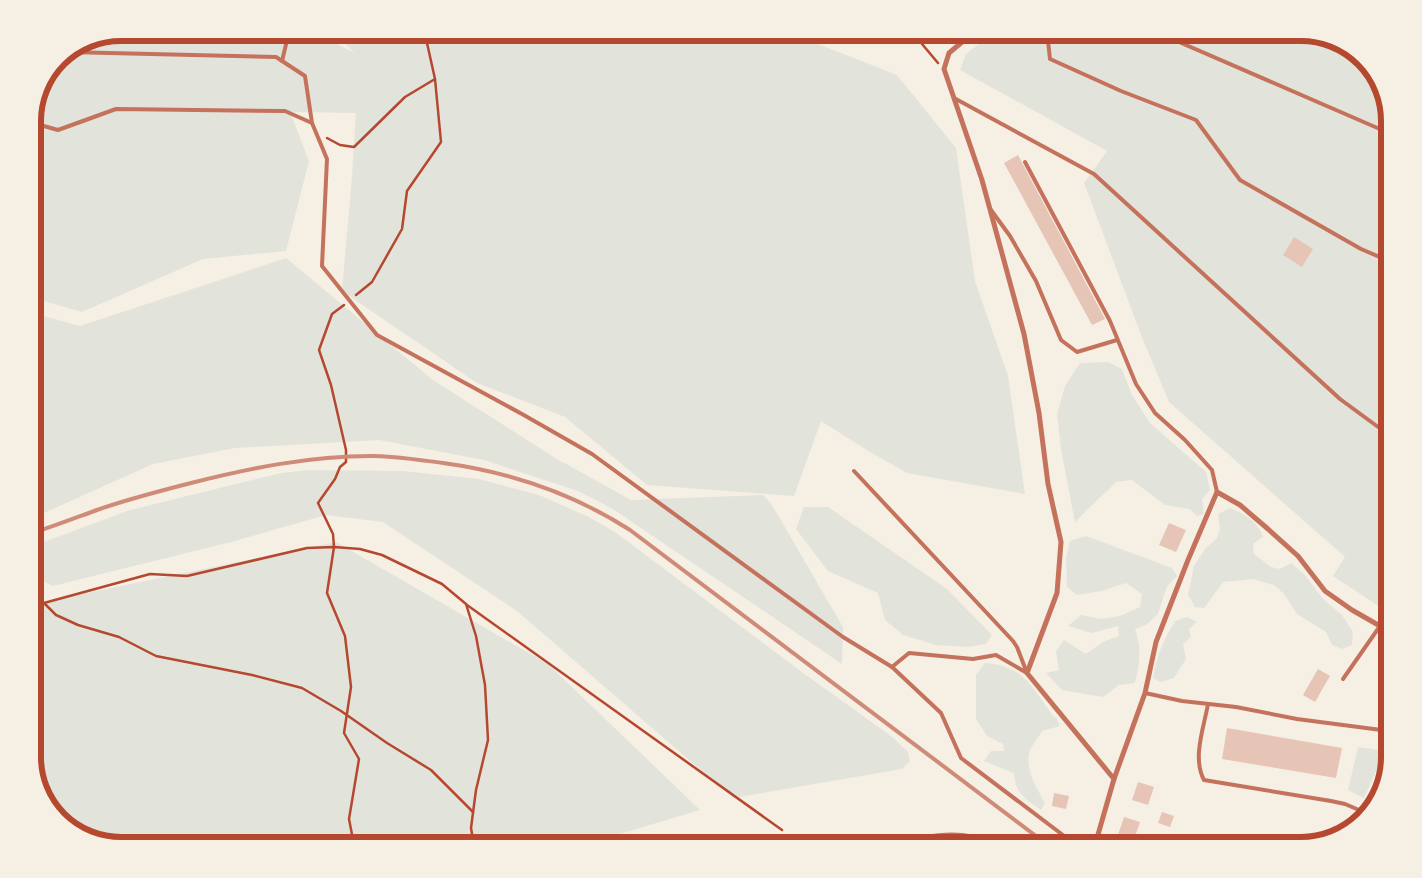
<svg xmlns="http://www.w3.org/2000/svg" width="1422" height="878" viewBox="0 0 1422 878" font-family="Merriweather,serif">
  <style>
    .green { fill: #e2e4dc }
    .building { fill: #e6c5b7 }
    .lines { fill: none; stroke-linecap: round; stroke-linejoin: round }
    .path { stroke: #b5482f; stroke-width: 2.5 }
    .service { stroke: #c5725c; stroke-width: 4 }
    .minor { stroke: #c5725c; stroke-width: 5 }
    .rail { stroke: #cf8b77; stroke-width: 4 }
    .rim { fill: none; stroke: #b5482f; stroke-width: 6 }
  </style>
  <rect width="100%" height="100%" fill="#f6efe4"/>
  <!-- green -->
  <g class="green">
    <polygon points="121,32 315,33 355,53 333,33 790,33 897,75 956,148 975,281 1008,376 1025,494 907,473 865,449 821,421 794,496 647,485 565,417 477,383 342,291 352,177 356,113 290,112 309,161 286,251 203,259 82,312 33,298 33,115 59,58 87,39"/>
    <polygon points="1301,32 1346,44 1378,76 1389,115 1389,613 1333,576 1345,557 1169,402 1141,335 1084,183 1107,151 960,70 966,54 993,33"/>
    <polygon points="286,258 433,380 557,459 631,500 763,495 772,505 843,627 842,664 613,509 578,491 484,460 379,440 235,448 153,464 33,518 33,313 80,326"/>
    <path d="M 1108,362 L 1122,369 L 1132,395 L 1150,423 L 1206,472 L 1210,490 L 1202,499 L 1204,514 L 1197,516 L 1190,509 L 1165,505 L 1132,480 L 1116,482 C 1103,496 1087,508 1075,523 L 1061,449 L 1057,414 L 1065,386 L 1080,363 Z"/>
    <polygon points="308,470 403,471 479,479 539,495 589,517 615,532 806,675 891,736 908,752 910,761 902,769 733,798 517,611 383,522 326,515 231,542 53,586 33,576 33,546 130,510 252,480 282,473"/>
    <polygon points="804,507 828,507 947,589 992,635 986,644 968,647 936,645 903,635 885,620 878,593 828,571 796,529"/>
    <path d="M 1230,508 C 1244,514 1258,521 1263,537 L 1253,544 L 1254,554 L 1271,567 L 1280,569 L 1291,563 L 1305,575 L 1323,599 L 1342,615 L 1353,632 L 1352,645 L 1342,649 L 1332,645 L 1326,632 L 1297,614 L 1284,594 L 1274,585 L 1253,579 L 1223,582 L 1204,608 L 1195,607 L 1188,595 L 1194,566 L 1205,549 L 1217,538 L 1220,529 L 1218,514 Z"/>
    <path d="M 1086,536 L 1172,568 L 1177,576 L 1167,586 L 1158,614 L 1146,625 L 1135,629 C 1142,650 1140,661 1135,683 L 1119,685 L 1103,697 L 1062,690 L 1046,673 L 1059,670 L 1056,651 L 1064,640 L 1086,654 L 1103,642 L 1119,636 L 1118,626 L 1092,633 L 1068,626 L 1081,615 L 1101,619 L 1120,616 L 1140,607 L 1142,594 L 1126,583 L 1102,591 L 1077,595 L 1067,587 L 1066,558 L 1070,541 Z"/>
    <polygon points="336,542 548,664 700,810 583,845 121,845 76,834 44,802 33,763 33,604"/>
    <path d="M 1187,617 L 1197,622 L 1189,629 L 1191,637 L 1183,644 L 1186,659 L 1174,678 L 1161,682 L 1153,678 C 1157,655 1163,641 1175,621 Z"/>
    <path d="M 985,663 C 1025,666 1032,688 1054,717 L 1057,718 L 1060,726 L 1042,731 C 1039,737 1034,742 1031,748 C 1023,766 1036,787 1045,803 L 1041,810 C 1025,799 1015,793 1014,773 L 984,761 L 991,751 L 1004,751 L 1003,744 L 987,736 L 976,719 L 976,675 Z"/>
    <polygon points="1358,747 1385,751 1364,798 1348,790"/>
  </g>
  <!-- building -->
  <g class="building">
    <polygon points="1018,155 1105,319 1092,325 1004,163"/>
    <polygon points="1294,237 1313,249 1302,267 1283,255"/>
    <polygon points="1169,523 1186,530 1176,552 1159,545"/>
    <polygon points="1318,669 1330,676 1315,702 1303,695"/>
    <polygon points="1227,728 1342,748 1336,778 1222,759"/>
    <polygon points="1138,782 1154,787 1148,805 1132,800"/>
    <polygon points="1054,793 1069,796 1066,809 1052,806"/>
    <polygon points="1162,812 1174,816 1170,827 1158,823"/>
    <polygon points="1124,817 1140,822 1132,845 1115,844"/>
  </g>
  <g class="lines">
    <!-- path -->
    <g class="path">
      <polyline points="908,32 917,38 938,63"/>
      <polyline points="327,138 340,145 354,147 405,97 435,79 425,34 426,32"/>
      <polyline points="356,295 372,282 402,229 407,191 441,142 435,79"/>
      <polyline points="344,305 332,314 319,350 331,385 346,450 346,462 340,467 335,479 318,503 333,534 334,547 327,593 345,636 351,687 344,733 359,759 349,819 354,845"/>
      <polyline points="45,604 56,615 78,625 119,637 156,656 252,675 302,688 341,711 387,743 431,770 473,812"/>
      <polyline points="467,605 782,830"/>
      <polyline points="33,606 150,574 187,576 307,548 334,547 360,549 382,555 442,584 466,604 476,636 485,685 488,740 476,790 471,828 474,845"/>
    </g>
    <!-- service -->
    <g class="service">
      <polyline points="1047,32 1050,59 1121,91 1196,120 1240,180 1361,249 1389,261"/>
      <polyline points="1156,32 1389,133"/>
      <polyline points="67,52 276,57 305,76 312,123 327,159 322,266 377,335 522,414 592,454 843,637 892,667 941,713 961,758 1076,845"/>
      <polyline points="282,61 289,32"/>
      <polyline points="954,98 1094,174 1340,399 1389,435"/>
      <polyline points="33,123 58,130 116,109 285,111 312,123"/>
      <polyline points="1025,162 1110,321 1136,384 1155,413 1185,440 1212,470 1217,492"/>
      <polyline points="991,210 1010,236 1036,281 1061,340 1077,352 1117,340"/>
      <polyline points="854,471 1013,641 1017,647 1027,673"/>
      <polyline points="892,667 909,653 973,659 996,655 1027,673"/>
      <polyline points="1343,679 1380,626"/>
      <polyline points="1145,693 1182,701 1236,707 1297,719 1389,731"/>
      <path d="M 1208,704 C 1204,727 1192,758 1204,780 L 1331,801 L 1345,804 L 1366,813"/>
      <path d="M 699,838 C 724,838 785,832 804,845"/>
    </g>
    <!-- minor -->
    <g class="minor">
      <polyline points="974,32 949,53 944,69 982,180 1024,334 1039,413 1048,484 1061,542 1057,593 1027,673 1114,779"/>
      <path d="M 888,845 C 916,840 943,831 972,837 C 981,838 989,843 998,845"/>
      <polyline points="1095,845 1114,779 1145,693 1156,642 1188,560 1217,492 1240,505 1268,529 1298,556 1325,591 1352,610 1380,626"/>
    </g>
    <!-- rail -->
    <path class="rail" d="M 33,533 C 54,526 75,518 97,510 C 128,499 160,491 191,483 C 250,468 310,456 371,456 C 395,456 419,460 443,463 C 509,472 574,494 630,530 L 1048,845"/>
  </g>
  <!-- crop -->
  <path d="M0 0H1422V878H0ZM121 41H1301A80 80 0 0 1 1381 121V757A80 80 0 0 1 1301 837H121A80 80 0 0 1 41 757V121A80 80 0 0 1 121 41Z" fill="#f6efe4" fill-rule="evenodd"/>
  <path class="rim" d="M121 41H1301A80 80 0 0 1 1381 121V757A80 80 0 0 1 1301 837H121A80 80 0 0 1 41 757V121A80 80 0 0 1 121 41Z"/>
</svg>
